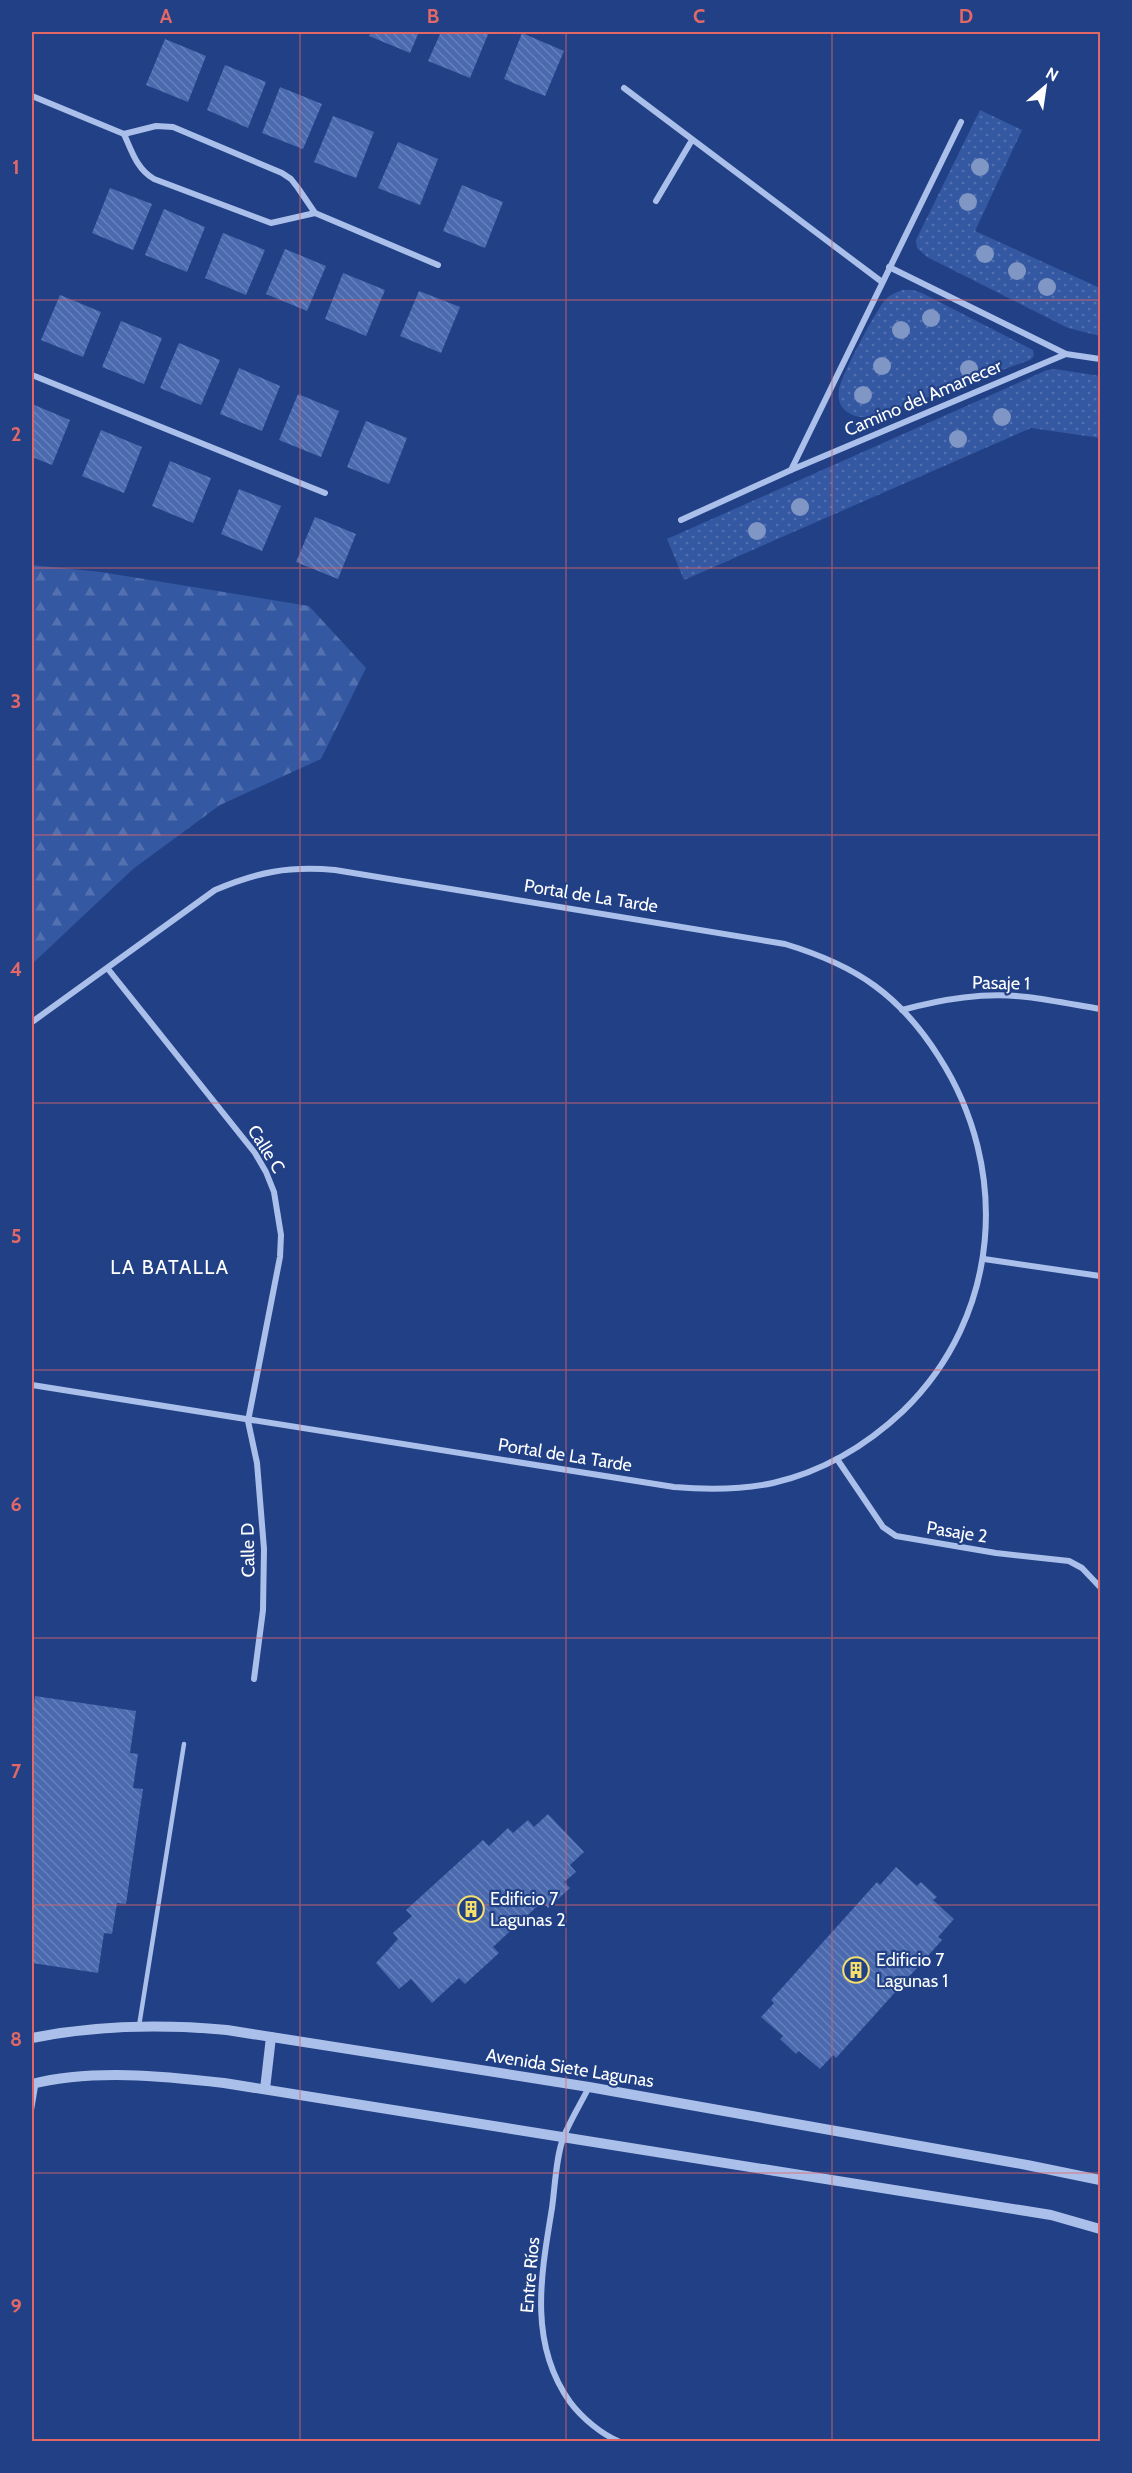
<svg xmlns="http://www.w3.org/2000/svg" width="1132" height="2473" viewBox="0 0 1132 2473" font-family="Cabin,sans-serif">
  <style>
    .grass { fill: url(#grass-dots) }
    .forest { fill: url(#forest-firs) }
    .building { fill: url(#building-back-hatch) }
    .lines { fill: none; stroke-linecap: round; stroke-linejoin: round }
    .service { stroke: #aabfe9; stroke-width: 4.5 }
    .minor { stroke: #aabfe9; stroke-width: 6 }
    .tertiary { stroke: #aabfe9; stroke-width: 10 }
    .tree { fill: #8096c4 }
    .grid { fill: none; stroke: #e26868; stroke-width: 1.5; stroke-opacity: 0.55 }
    .labels { text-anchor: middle; stroke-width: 4.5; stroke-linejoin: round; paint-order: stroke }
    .street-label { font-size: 18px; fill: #fff; stroke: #214085 }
    .poi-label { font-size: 18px; fill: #fff; stroke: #214085; text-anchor: start }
    .neighbourhood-label { font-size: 20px; letter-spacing: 1.5px; fill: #fff; stroke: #214085 }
    .neatline { fill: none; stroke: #e26868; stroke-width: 2 }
    .grid-label { font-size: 20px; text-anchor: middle; font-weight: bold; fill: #e26868 }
  </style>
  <defs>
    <pattern id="grass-dots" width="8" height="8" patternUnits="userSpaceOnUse" patternTransform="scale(1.5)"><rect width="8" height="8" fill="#3558a2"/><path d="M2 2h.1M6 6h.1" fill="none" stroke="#5371b0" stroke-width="1.8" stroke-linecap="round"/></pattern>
    <pattern id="forest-firs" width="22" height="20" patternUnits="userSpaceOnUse" patternTransform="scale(1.5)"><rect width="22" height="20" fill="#3558a2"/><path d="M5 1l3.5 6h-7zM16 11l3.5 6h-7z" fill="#5371b0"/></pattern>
    <pattern id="building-back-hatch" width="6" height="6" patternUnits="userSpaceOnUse" patternTransform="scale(1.5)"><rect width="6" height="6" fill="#4a69ae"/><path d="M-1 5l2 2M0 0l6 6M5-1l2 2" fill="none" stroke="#6580ba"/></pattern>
  </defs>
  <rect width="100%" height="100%" fill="#214085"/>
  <!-- grass -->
  <g class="grass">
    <polygon points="980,110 1022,130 975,231 1100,288 1100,336 1068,328 927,257 917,248 916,240"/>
    <path d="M 903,290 L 913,290 L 922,293 L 1033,350 L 1034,356 L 1030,360 L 876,416 C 858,421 835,412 839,390 C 840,378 878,306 886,299 C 891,294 897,292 903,290 Z"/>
    <polygon points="1055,369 1100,376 1100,438 1031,428 684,580 667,539 1047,370"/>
  </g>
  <!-- forest -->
  <polygon class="forest" points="32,565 101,572 309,606 366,668 321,759 220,805 133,869 32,964"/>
  <!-- building -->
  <g class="building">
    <polygon points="371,32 419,32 410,53 369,36"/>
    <polygon points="441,32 489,32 470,78 428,61"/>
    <polygon points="522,33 564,51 545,96 504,79"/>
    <polygon points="165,39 206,56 188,102 146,85"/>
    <polygon points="225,65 266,82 248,128 207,110"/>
    <polygon points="280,87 322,104 303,149 262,133"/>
    <polygon points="333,116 374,132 356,178 314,162"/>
    <polygon points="398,142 438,159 420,205 378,188"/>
    <polygon points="462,185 503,202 485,248 443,231"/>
    <polygon points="110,188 152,204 133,250 92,233"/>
    <polygon points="164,209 205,227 187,272 145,255"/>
    <polygon points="223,233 265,250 246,295 205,278"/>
    <polygon points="285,249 326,266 307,311 266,294"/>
    <polygon points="343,273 385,290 366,336 325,319"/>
    <polygon points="419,291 460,307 441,353 400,336"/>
    <polygon points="60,295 101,312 83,357 41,340"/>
    <polygon points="121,321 162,338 144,384 102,367"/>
    <polygon points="179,343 220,360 201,405 160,388"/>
    <polygon points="239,368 280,386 262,431 220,414"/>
    <polygon points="298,394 339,411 321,457 279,440"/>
    <polygon points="32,404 70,420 52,465 32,457"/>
    <polygon points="366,421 407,438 389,484 347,467"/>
    <polygon points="101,430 142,447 124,493 82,476"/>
    <polygon points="170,461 211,478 193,523 152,506"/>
    <polygon points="239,489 281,506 262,551 221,534"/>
    <polygon points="315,517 356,534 338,579 296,562"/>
    <polygon points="35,1696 136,1711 130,1753 138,1754 133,1788 143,1789 126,1904 117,1903 112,1934 104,1933 98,1973 32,1963 32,1723"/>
    <polygon points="548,1814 584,1852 570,1865 576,1872 564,1882 570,1888 548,1908 543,1901 493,1947 499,1953 465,1984 459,1978 432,2003 411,1979 399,1989 376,1963 398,1939 393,1933 412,1916 406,1910 483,1840 489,1846 508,1828 513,1833 528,1820 534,1827"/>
    <polygon points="896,1867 917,1886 921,1882 937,1897 933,1900 954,1919 938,1937 942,1940 836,2058 833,2055 820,2069 799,2051 796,2054 780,2039 783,2036 761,2017 774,2003 771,2000 877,1882 880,1885"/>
  </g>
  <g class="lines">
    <!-- service -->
    <g class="service">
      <polyline points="139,2026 184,1744"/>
      <polyline points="32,2109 36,2085"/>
    </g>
    <!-- minor -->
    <g class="minor">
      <polyline points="624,88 882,282"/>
      <polyline points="32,96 124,134 156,126 173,127 282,173 291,179 298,188 315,213 438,265"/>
      <path d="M 124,134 C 132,152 137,169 154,179 L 271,223 L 315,213"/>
      <polyline points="656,201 692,140"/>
      <polyline points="889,267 1066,354 1100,359"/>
      <polyline points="32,375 325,493"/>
      <polyline points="791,470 961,122"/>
      <polyline points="681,520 791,470 1066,354"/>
      <polyline points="108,969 255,1153 266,1172 274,1192 281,1235 280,1257 248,1421 257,1463 264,1549 263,1610 254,1679"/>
      <path d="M 902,1010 C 943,999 984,992 1027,997 C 1051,1000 1076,1005 1100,1009"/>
      <path d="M 32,1022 L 215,890 C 258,872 288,866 335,870 L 785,944 C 818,954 848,966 875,986 C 901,1005 922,1030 939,1057 C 1011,1169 1001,1316 903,1411 C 867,1445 822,1472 773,1483 C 740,1490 708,1490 674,1487 L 32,1385"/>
      <polyline points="984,1259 1100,1276"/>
      <polyline points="837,1459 883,1527 896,1536 996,1553 1069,1561 1082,1568 1100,1587"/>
      <path d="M 589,2087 C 581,2103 571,2119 564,2136 C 556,2155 555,2187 552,2208 C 541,2275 528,2343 570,2402 C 582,2418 601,2434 620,2442"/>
    </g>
    <!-- tertiary -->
    <g class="tertiary">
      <path d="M 32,2038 C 97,2025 160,2024 227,2030 L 589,2087 L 1027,2165 L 1100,2180"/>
      <path d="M 32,2084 C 92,2069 163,2076 224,2083 L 1051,2215 L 1100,2229"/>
      <polyline points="265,2089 271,2037"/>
    </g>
  </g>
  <!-- trees -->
  <g class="tree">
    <circle cx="980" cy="167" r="9"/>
    <circle cx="968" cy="202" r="9"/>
    <circle cx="985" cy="254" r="9"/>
    <circle cx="1017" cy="271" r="9"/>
    <circle cx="1047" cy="287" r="9"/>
    <circle cx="931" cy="318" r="9"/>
    <circle cx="901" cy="330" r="9"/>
    <circle cx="882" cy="366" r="9"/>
    <circle cx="969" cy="369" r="9"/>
    <circle cx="863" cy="395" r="9"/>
    <circle cx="1002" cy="417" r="9"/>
    <circle cx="958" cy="439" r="9"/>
    <circle cx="800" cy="507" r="9"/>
    <circle cx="757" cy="531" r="9"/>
  </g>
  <!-- grid -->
  <path class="grid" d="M 300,32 L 300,2442M 566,32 L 566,2442M 832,32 L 832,2442M 32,300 L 1100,300M 32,568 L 1100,568M 32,835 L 1100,835M 32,1103 L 1100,1103M 32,1370 L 1100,1370M 32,1638 L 1100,1638M 32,1905 L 1100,1905M 32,2173 L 1100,2173"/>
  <!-- icons -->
  <defs>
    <g id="building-ring" transform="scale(1.35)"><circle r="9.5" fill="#214085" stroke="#f6df6b" stroke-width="1.5"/><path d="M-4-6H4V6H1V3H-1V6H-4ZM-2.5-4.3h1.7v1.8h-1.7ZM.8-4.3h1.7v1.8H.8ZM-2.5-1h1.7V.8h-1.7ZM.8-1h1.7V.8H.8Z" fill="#f6df6b"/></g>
  </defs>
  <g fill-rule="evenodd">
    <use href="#building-ring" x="471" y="1909"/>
    <use href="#building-ring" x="856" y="1970"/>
  </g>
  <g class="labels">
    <!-- street labels -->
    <g class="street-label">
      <text transform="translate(923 398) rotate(-23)" y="6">Camino del Amanecer</text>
      <text transform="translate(591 896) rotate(9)" y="6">Portal de La Tarde</text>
      <text transform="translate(1001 983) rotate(1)" y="6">Pasaje 1</text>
      <text transform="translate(266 1149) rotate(58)" y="6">Calle C</text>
      <text transform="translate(565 1455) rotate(9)" y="6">Portal de La Tarde</text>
      <text transform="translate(957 1532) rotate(9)" y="6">Pasaje 2</text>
      <text transform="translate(248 1550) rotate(-91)" y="6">Calle D</text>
      <text transform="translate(570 2068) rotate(9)" y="6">Avenida Siete Lagunas</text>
      <text transform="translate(530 2275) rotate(-85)" y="6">Entre Ríos</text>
    </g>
    <!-- poi labels -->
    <g class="poi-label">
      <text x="490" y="1905">Edificio 7<tspan x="490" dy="21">Lagunas 2</tspan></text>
      <text x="876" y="1966">Edificio 7<tspan x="876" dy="21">Lagunas 1</tspan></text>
    </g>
    <!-- neighbourhood labels -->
    <g class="neighbourhood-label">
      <text x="170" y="1274">LA BATALLA</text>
    </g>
  </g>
  <!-- border -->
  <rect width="1132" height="2473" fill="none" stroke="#214085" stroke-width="66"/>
  <!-- north arrow -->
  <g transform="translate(1045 87) rotate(29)" stroke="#214085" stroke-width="4.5" paint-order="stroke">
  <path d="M0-4.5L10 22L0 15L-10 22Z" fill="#ffffff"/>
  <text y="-9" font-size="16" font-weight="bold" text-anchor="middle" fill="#ffffff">N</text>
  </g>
  <rect x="33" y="33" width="1066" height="2407" class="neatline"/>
  <g class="grid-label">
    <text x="166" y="23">A</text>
    <text x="433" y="23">B</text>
    <text x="699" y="23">C</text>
    <text x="966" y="23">D</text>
    <text x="16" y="174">1</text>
    <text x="16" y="441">2</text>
    <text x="16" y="708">3</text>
    <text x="16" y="976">4</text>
    <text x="16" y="1243">5</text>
    <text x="16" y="1511">6</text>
    <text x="16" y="1778">7</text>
    <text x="16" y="2046">8</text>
    <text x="16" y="2313">9</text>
  </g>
</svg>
